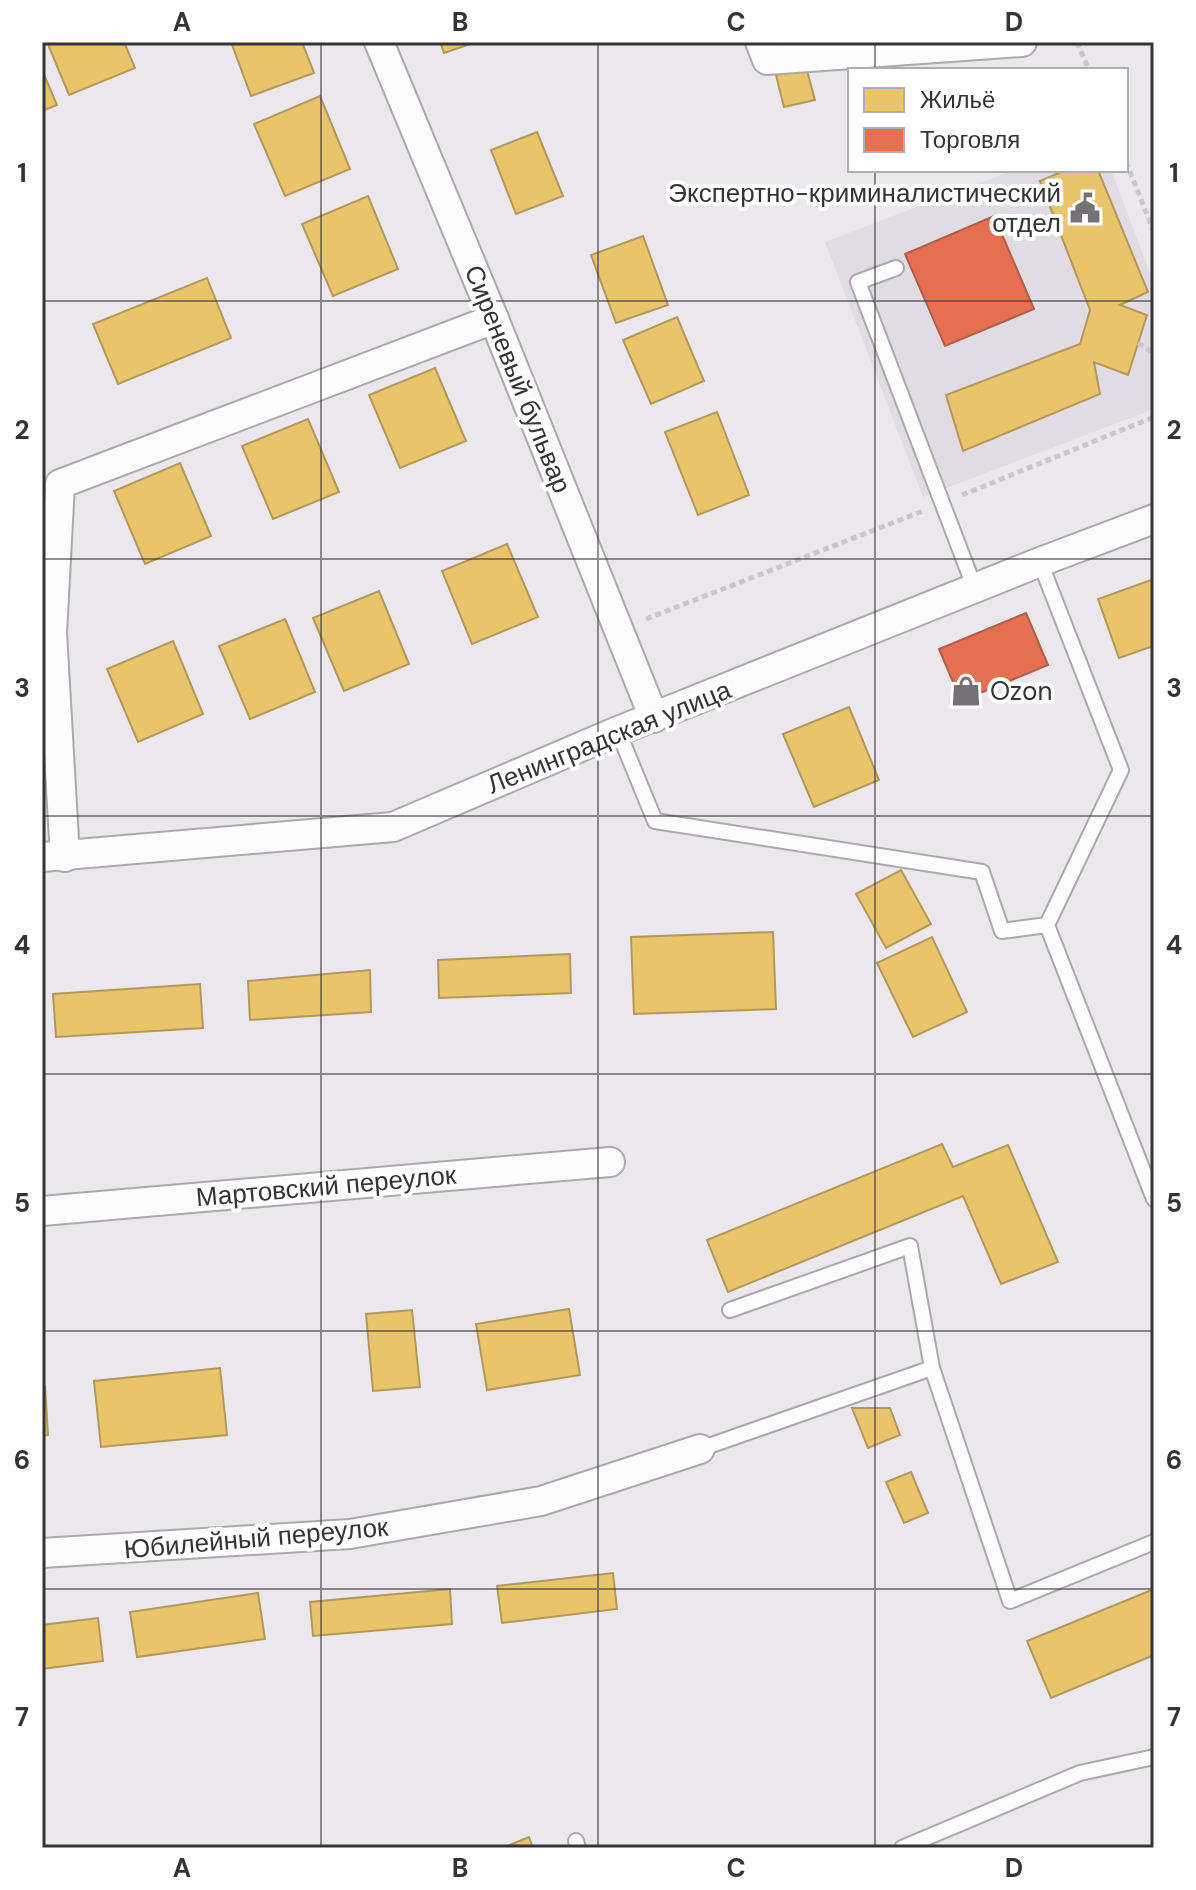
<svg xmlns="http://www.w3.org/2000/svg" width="1196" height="1890" viewBox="0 0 1196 1890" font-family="'DM Sans',sans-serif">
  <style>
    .built { fill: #e1dbe4 }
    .homes { fill: #e9c46a; stroke: #b3985a; stroke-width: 2 }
    .shops { fill: #e76f51; stroke: #b25d49; stroke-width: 2 }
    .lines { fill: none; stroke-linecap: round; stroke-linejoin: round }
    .service-casing { stroke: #aba9ac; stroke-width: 18 }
    .minor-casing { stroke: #aba9ac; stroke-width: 32 }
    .path { stroke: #c8c8c9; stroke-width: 5; stroke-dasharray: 6 4; stroke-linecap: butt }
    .service { stroke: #fcfcfc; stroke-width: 14 }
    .minor { stroke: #fcfcfc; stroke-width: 28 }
    .grid { fill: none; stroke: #353336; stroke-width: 2; stroke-opacity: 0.55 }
    .labels { text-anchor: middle; stroke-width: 8; stroke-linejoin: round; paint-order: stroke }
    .poi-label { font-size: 26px; fill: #353336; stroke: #fff; text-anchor: end }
    .street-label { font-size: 26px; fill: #353336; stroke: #fff }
    .neatline { fill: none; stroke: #353336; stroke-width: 3 }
    .grid-label { font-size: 26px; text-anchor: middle; font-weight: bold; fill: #353336 }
  </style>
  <rect width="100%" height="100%" fill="#eae8ec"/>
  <!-- built -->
  <polygon class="built" points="1014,170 1111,170 1154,283 1154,409 923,497 825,242"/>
  <!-- homes -->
  <g class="homes">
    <polygon points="47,42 124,42 135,68 69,95"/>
    <polygon points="231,42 302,42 314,73 251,96"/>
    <polygon points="440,42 476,42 444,53"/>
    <polygon points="806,67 815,100 784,107 776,75"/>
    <polygon points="42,70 57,105 42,111"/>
    <polygon points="320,96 350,169 285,196 254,124"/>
    <polygon points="537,132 563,196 516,214 491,150"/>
    <polygon points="1066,170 1098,170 1148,292 1120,305 1147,315 1128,375 1094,362 1100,394 963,451 946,395 1080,344 1090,310 1040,181"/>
    <polygon points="368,196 398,269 333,296 302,224"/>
    <polygon points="643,236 668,305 616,323 591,255"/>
    <polygon points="207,278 231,338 118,384 93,324"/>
    <polygon points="677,317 704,381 651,404 623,340"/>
    <polygon points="435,368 466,441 400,468 369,395"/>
    <polygon points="717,412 749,495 698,515 665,432"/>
    <polygon points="308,419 339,492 273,519 242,446"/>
    <polygon points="180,463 211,536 145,564 114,491"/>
    <polygon points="507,544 538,617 472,644 442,571"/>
    <polygon points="1154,579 1154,649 1153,646 1119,658 1098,599"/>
    <polygon points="379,591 409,664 344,691 313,618"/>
    <polygon points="285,619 315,692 250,719 219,646"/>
    <polygon points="173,641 203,714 138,742 107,669"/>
    <polygon points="849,707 879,780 814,807 783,734"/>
    <polygon points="901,870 931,924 886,948 856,894"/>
    <polygon points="773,932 776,1009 634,1014 631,937"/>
    <polygon points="932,937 967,1012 913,1037 877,963"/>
    <polygon points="570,954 571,993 439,998 438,960"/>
    <polygon points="370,970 371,1012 250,1020 248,981"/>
    <polygon points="200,984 203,1028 56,1037 53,994"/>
    <polygon points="942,1144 953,1167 1008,1145 1058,1262 1001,1284 963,1196 728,1292 707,1240"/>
    <polygon points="569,1309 580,1375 487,1390 476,1324"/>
    <polygon points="412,1310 420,1387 373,1391 366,1314"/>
    <polygon points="220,1368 227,1435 101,1447 94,1381"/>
    <polygon points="42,1386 45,1386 48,1435 42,1436"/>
    <polygon points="852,1408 890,1408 900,1435 868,1448"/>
    <polygon points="911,1472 928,1513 904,1523 886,1482"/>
    <polygon points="613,1573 617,1609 502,1623 497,1586"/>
    <polygon points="450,1589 452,1624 313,1636 310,1602"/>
    <polygon points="1154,1589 1154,1655 1051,1698 1027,1641"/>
    <polygon points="258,1593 265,1639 137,1657 130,1612"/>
    <polygon points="98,1618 103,1661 42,1669 42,1625"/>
    <polygon points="529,1837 533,1848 502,1848"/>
  </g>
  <!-- shops -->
  <g class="shops">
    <polygon points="994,216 1034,309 945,346 905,254"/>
    <polygon points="1026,613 1048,665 961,701 939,649"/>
  </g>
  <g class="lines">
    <!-- service casing -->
    <g class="service-casing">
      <g id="service">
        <polyline points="896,268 858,282 975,589"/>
        <polyline points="618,731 655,821 982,872 1002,931 1047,925 1121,770 1040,562"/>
        <polyline points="1047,925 1154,1199"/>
        <polyline points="730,1310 910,1246 932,1368"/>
        <polyline points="700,1449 932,1368 1010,1601 1154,1542"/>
        <polyline points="576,1841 578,1848"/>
        <polyline points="902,1848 1080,1773 1154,1757"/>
      </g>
    </g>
    <!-- minor casing -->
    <g class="minor-casing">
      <g id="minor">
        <polyline points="379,42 494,319 654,718"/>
        <polyline points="760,42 767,60 1022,42"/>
        <polyline points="42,857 393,827 618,731 1040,562 1154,519"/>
        <polyline points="65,857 52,633 60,484 494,319"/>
        <polyline points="42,1211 610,1162"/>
        <polyline points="42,1553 350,1534 541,1501 700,1449"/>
      </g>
    </g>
    <!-- path -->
    <g class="path">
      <polyline points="1077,42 1089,70"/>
      <polyline points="1126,162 1154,232"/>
      <polyline points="1138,343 1154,353"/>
      <polyline points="962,495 1154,417"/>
      <polyline points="646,619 923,511"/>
    </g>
    <!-- service -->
    <use href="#service" class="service"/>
    <!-- minor -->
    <use href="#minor" class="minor"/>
  </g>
  <!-- grid -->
  <path class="grid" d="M 321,42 L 321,1848M 598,42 L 598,1848M 875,42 L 875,70M 875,170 L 875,1848M 42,301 L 1154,301M 42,559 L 1154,559M 42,816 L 1154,816M 42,1074 L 1154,1074M 42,1331 L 1154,1331M 42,1589 L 1154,1589"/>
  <!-- icons -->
  <defs>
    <g id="civic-bare" transform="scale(2.4)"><path d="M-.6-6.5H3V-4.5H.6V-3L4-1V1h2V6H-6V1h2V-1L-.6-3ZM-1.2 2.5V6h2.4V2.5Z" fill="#747276" stroke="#fff" stroke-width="2.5" paint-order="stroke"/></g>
    <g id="shop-bare" transform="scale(2.4)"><path d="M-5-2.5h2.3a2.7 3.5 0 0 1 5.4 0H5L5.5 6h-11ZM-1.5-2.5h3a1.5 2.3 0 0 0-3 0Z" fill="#747276" stroke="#fff" stroke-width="2.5" paint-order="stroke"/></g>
  </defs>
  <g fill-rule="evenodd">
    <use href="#civic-bare" x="1085" y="208"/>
    <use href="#shop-bare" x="966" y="691"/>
  </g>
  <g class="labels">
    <!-- poi labels -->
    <g class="poi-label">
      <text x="1061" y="202">Экспертно-криминалистический<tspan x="1061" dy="30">отдел</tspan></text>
      <text x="990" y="700" text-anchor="start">Ozon</text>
    </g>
    <!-- street labels -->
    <g class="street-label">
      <text transform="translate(518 379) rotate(68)" y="9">Сиреневый бульвар</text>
      <text transform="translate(609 737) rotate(-22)" y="9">Ленинградская улица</text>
      <text transform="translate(326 1186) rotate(-5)" y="9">Мартовский переулок</text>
      <text transform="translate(256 1538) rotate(-5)" y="9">Юбилейный переулок</text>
    </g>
  </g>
  <!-- border -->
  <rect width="1196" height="1890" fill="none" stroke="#ffffff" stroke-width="88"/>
  <!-- legend -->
  <rect x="848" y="68" width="280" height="104" fill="#ffffff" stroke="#aeadaf" stroke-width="2"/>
  <rect x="864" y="88" width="40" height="24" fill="#e9c46a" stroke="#aeadaf" stroke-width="2"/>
  <text x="920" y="108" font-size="24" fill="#353336">Жильё</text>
  <rect x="864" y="128" width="40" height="24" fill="#e76f51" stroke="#aeadaf" stroke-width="2"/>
  <text x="920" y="148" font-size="24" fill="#353336">Торговля</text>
  <rect x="44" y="44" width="1108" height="1802" class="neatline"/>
  <g class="grid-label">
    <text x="182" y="31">A</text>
    <text x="460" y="31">B</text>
    <text x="736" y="31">C</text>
    <text x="1014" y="31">D</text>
    <text x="22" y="182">1</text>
    <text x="1174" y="182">1</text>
    <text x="22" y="439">2</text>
    <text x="1174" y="439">2</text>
    <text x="22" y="697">3</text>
    <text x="1174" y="697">3</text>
    <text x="22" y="954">4</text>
    <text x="1174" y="954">4</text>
    <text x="22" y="1212">5</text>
    <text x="1174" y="1212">5</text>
    <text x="22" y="1469">6</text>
    <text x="1174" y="1469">6</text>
    <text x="22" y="1726">7</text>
    <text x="1174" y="1726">7</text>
    <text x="182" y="1877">A</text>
    <text x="460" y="1877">B</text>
    <text x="736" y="1877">C</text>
    <text x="1014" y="1877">D</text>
  </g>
</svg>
